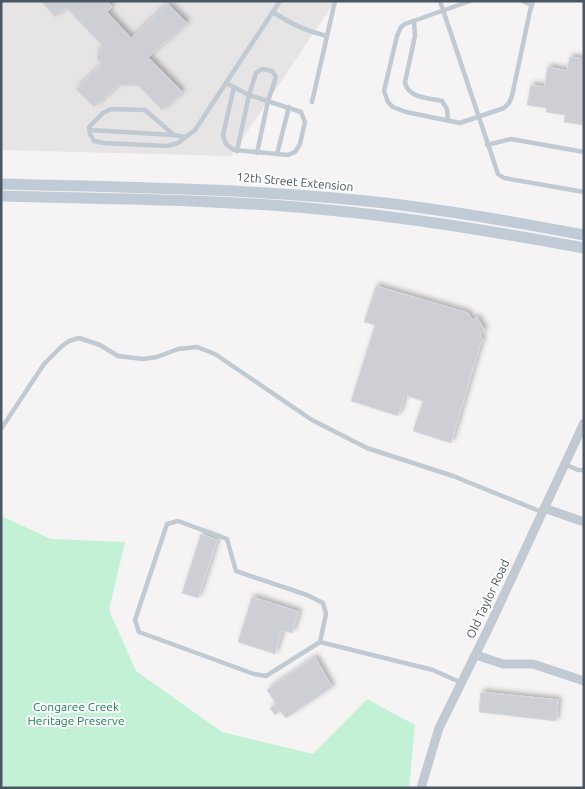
<svg xmlns="http://www.w3.org/2000/svg" width="585" height="789" viewBox="0 0 585 789" font-family="Ubuntu,sans-serif">
  <style>
    .education { fill: #e6e4e5 }
    .green { fill: #c3f1d5 }
    .building { fill: #cdcfd5; stroke: #d7d9de; filter: url(#shadow) }
    .lines { fill: none; stroke-linecap: round; stroke-linejoin: round }
    .lane { stroke: #c1cad2; stroke-width: 4.5 }
    .street { stroke: #c1cad2; stroke-width: 9 }
    .secondary { stroke: #c1cbd6; stroke-width: 11 }
    .labels { text-anchor: middle; stroke-width: 4; stroke-linejoin: round; paint-order: stroke }
    .street-label { font-size: 12px; fill: #4a5661; stroke: #fff }
    .park-label { font-size: 12px; fill: #17864f; stroke: #fff }
  </style>
  <defs>
    <filter id="shadow"><feDropShadow dx="3" dy="-3" stdDeviation="2.5" flood-color="#0004"/></filter>
  </defs>
  <rect width="100%" height="100%" fill="#f5f3f3"/>
  <!-- education -->
  <polygon class="education" points="1,1 335,1 231,156 1,150"/>
  <!-- green -->
  <polygon class="green" points="1,516 51,539 125,542 109,610 136,671 222,732 313,754 367,699 415,725 409,788 1,788"/>
  <!-- building -->
  <g class="building">
    <polygon points="41,1 106,1 112,6 107,12 131,38 168,4 187,23 148,57 182,92 162,110 139,86 118,85 94,107 76,89 102,65 97,59 98,50 103,46 66,8 55,17"/>
    <polygon points="570,57 584,59 584,125 564,122 565,115 546,112 547,108 527,105 531,85 544,87 548,67 567,71"/>
    <polygon points="376,286 468,313 472,320 477,317 485,331 480,334 483,341 481,342 451,443 413,431 423,401 405,395 398,416 351,401 375,325 364,322"/>
    <polygon points="201,534 217,540 198,598 182,593"/>
    <polygon points="252,597 299,612 292,633 282,630 275,654 238,642"/>
    <polygon points="315,657 332,687 286,718 280,711 275,715 270,708 276,704 267,690"/>
    <polygon points="481,692 558,700 556,721 479,712"/>
  </g>
  <g class="lines">
    <!-- lane -->
    <g class="lane">
      <polyline points="440,1 498,174 504,178 584,192"/>
      <polyline points="470,1 405,24 401,27 397,36 384,91 388,102 393,107 406,112 460,123 504,108 509,103 512,96 530,11 533,1"/>
      <polyline points="522,1 532,5"/>
      <path d="M 273,12 C 293,25 304,30 327,36"/>
      <path d="M 414,21 L 415,36 L 405,82 C 407,98 429,98 442,101 L 447,109 L 448,121"/>
      <polyline points="226,83 249,95 301,112 305,122 300,144 295,152 288,155 234,150 226,144 223,135 234,87"/>
      <polyline points="312,102 335,1"/>
      <polyline points="89,130 174,135"/>
      <polyline points="185,137 174,135 145,110 111,109 103,113 89,127 90,134 94,141 104,143 167,146 178,143 195,130 280,1"/>
      <polyline points="487,145 511,139 584,152"/>
      <polyline points="237,151 249,95 256,73 262,69 272,71 276,77 268,101 257,153"/>
      <polyline points="277,154 289,107"/>
      <polyline points="1,429 44,364 62,346 69,341 79,338 100,345 118,356 143,359 157,357 178,349 197,347 215,354 312,420 367,448 453,476 542,512"/>
      <polyline points="564,464 578,470 584,470"/>
      <polyline points="320,642 326,614 323,603 307,595 236,571 227,539 178,521 167,524 135,620 139,632 254,674 266,676 320,642 433,670 462,683"/>
    </g>
    <!-- street -->
    <g class="street">
      <polyline points="544,508 584,522"/>
      <polyline points="476,655 503,664 533,664 584,681"/>
      <polyline points="421,788 439,728 490,625 584,423"/>
    </g>
    <!-- secondary -->
    <g class="secondary">
      <path d="M 1,184 C 132,187 263,189 394,204 C 457,212 521,223 584,235"/>
      <path d="M 1,196 C 107,199 213,199 318,209 C 408,217 496,232 584,248"/>
    </g>
  </g>
  <g class="labels">
    <!-- street labels -->
    <g class="street-label">
      <text transform="translate(295 182) rotate(5)" y="4">12th Street Extension</text>
      <text transform="translate(488 599) rotate(-65)" y="4">Old Taylor Road</text>
    </g>
    <!-- park labels -->
    <g class="park-label">
      <text x="76" y="711">Congaree Creek<tspan x="76" dy="14">Heritage Preserve</tspan></text>
    </g>
  </g>
  <!-- border -->
  <rect width="585" height="789" fill="none" stroke="#4a5661" stroke-width="5"/>
</svg>
